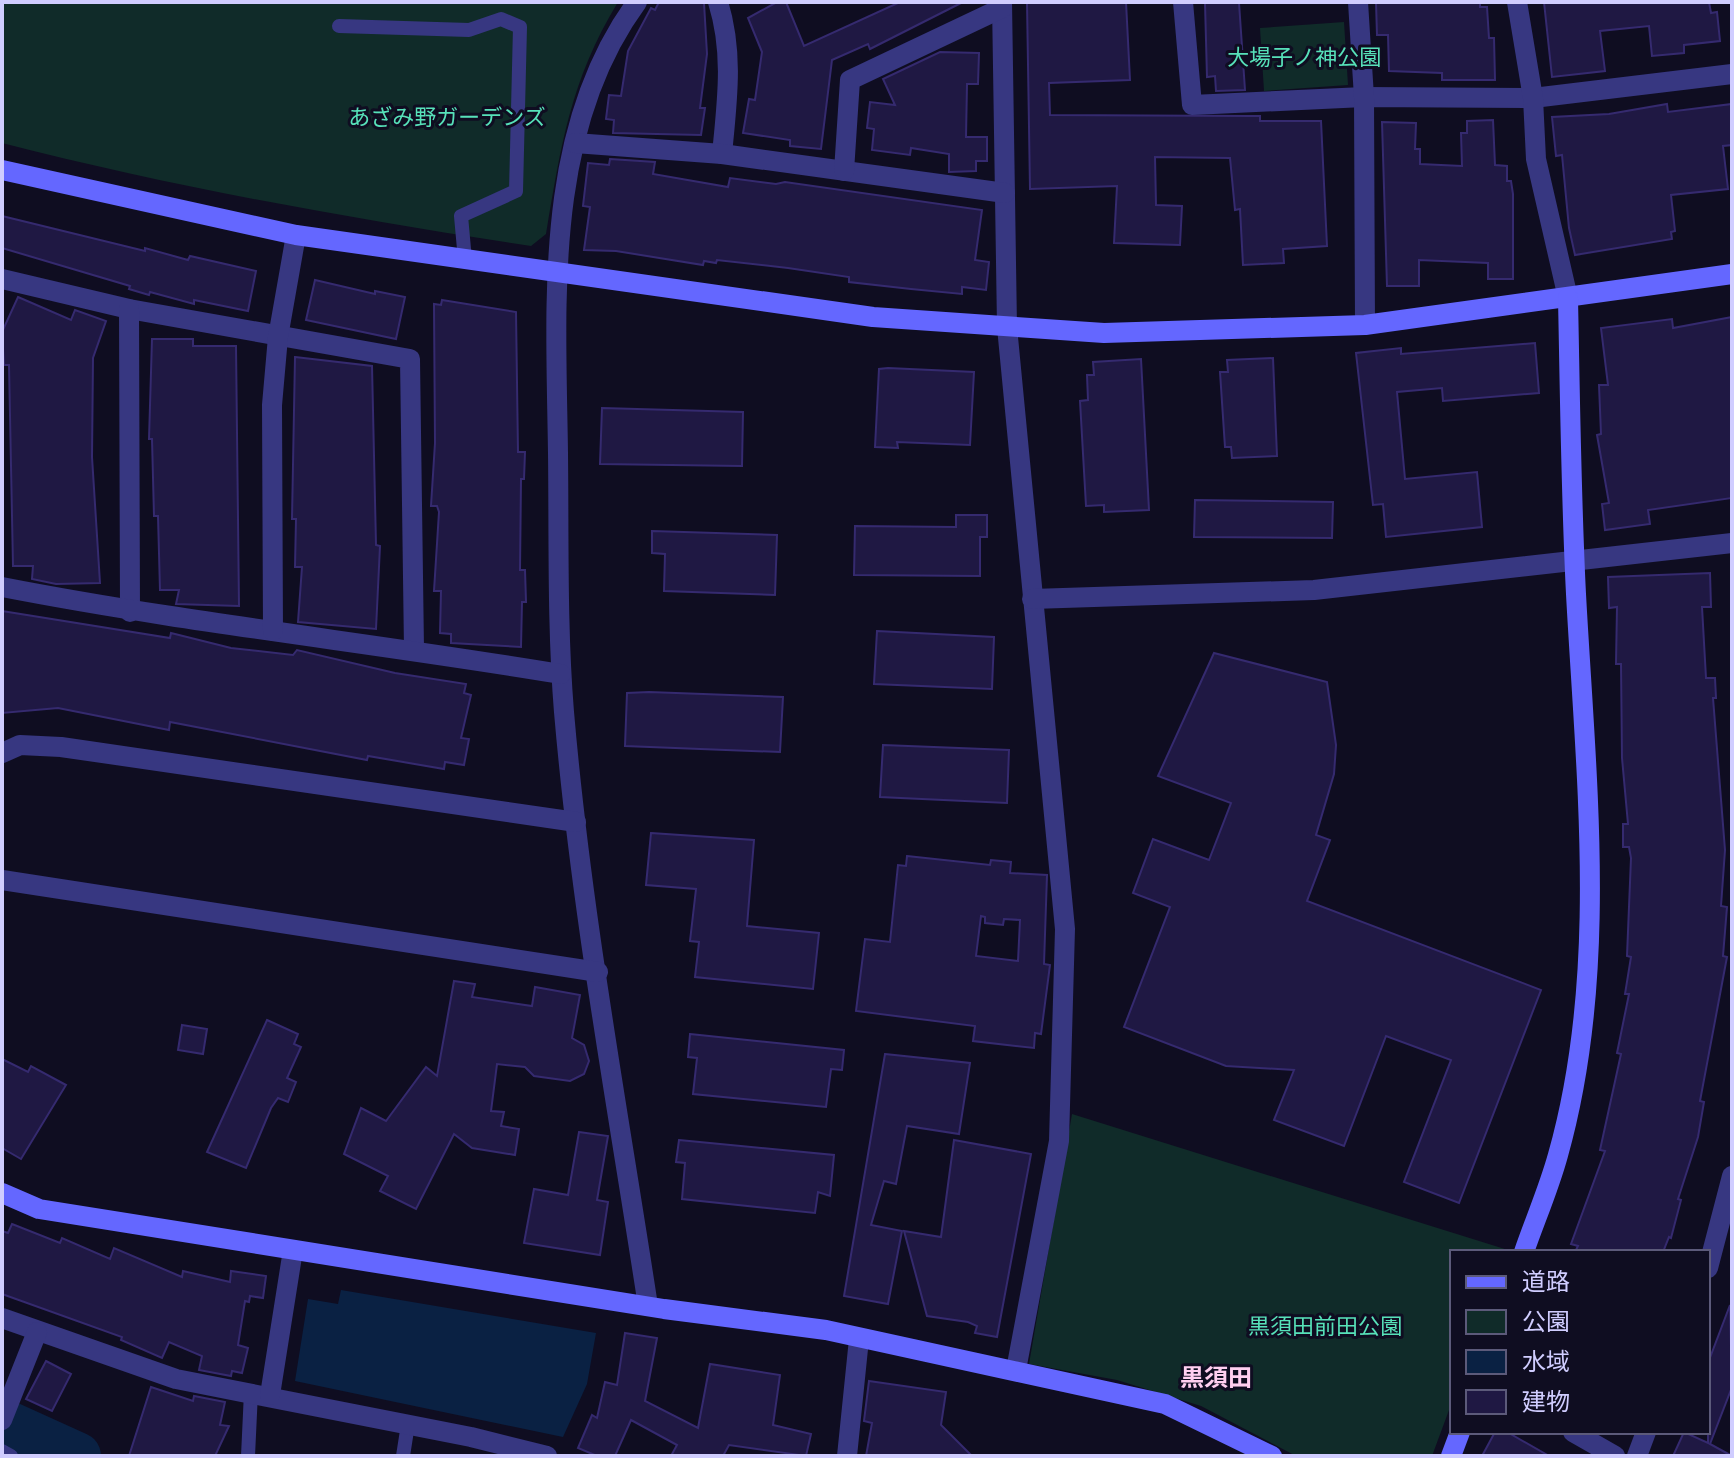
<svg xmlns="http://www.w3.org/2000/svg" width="1734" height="1458" viewBox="0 0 1734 1458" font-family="Lato,'Noto Sans JP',sans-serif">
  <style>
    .green { fill: #102b29 }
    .water { fill: #0a2143 }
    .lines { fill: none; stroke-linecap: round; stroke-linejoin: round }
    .river { stroke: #0a2143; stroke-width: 48 }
    .building { fill: #1f1843; stroke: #352a6f; stroke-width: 2; fill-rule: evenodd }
    .lane { stroke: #373781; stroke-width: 14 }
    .street { stroke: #373781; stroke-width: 20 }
    .secondary { stroke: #6467ff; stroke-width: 20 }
    .labels { text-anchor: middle; stroke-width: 6; stroke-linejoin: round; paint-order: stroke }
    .park-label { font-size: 22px; fill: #57e1b9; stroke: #0f0d21 }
    .neighbourhood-label { font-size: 24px; font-weight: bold; fill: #ffcff0; stroke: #0f0d21 }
  </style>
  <rect width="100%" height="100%" fill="#0f0d21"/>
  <!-- green -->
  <g class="green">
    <path d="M 2,2 L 618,2 C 570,81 561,146 546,234 L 531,246 C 353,219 177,188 2,143 Z"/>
    <polygon points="1344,22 1348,85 1264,91 1260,28"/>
    <polygon points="1072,1114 1508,1250 1452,1252 1452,1402 1432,1456 1296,1456 1201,1406 1117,1380 1029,1364"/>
  </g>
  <!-- water -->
  <polygon class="water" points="341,1290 596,1333 587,1384 563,1437 295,1381 308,1299 338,1304"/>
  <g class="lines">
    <!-- river -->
    <polyline class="river" points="2,1422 77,1456"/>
  </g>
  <!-- building -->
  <g class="building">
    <polygon points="659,2 704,3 707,54 700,108 705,108 701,135 613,133 614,120 606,119 609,95 621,96 628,51 651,8 655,10"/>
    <polygon points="777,2 786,2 804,46 900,2 963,2 870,49 868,44 832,60 821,149 790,146 790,140 743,133 749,99 755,100 762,52 748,18"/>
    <polygon points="1027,2 1126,2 1130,80 1049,83 1050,115 1246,116 1260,116 1260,121 1321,121 1327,246 1283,249 1284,263 1243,265 1240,209 1235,210 1230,158 1155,157 1156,205 1182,206 1180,245 1114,243 1117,186 1030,189"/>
    <polygon points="1376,2 1480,2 1480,7 1487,7 1489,38 1494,38 1495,80 1442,80 1442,73 1389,71 1388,35 1377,35"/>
    <polygon points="1544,2 1709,2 1711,13 1717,12 1720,41 1684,45 1684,53 1652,56 1649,26 1600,31 1605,71 1552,77"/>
    <polygon points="1205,3 1239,3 1245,90 1216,91 1215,76 1207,77"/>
    <polygon points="940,52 979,53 978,84 967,84 966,137 987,137 987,161 976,161 976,171 949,172 949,154 911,148 910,155 872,150 874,129 867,128 870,102 895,105 883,79"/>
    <polygon points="1667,104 1668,112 1732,104 1732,145 1723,146 1728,189 1671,195 1675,231 1671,232 1672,239 1575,255 1569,228 1562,155 1556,156 1552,117 1609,114"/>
    <polygon points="1493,120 1495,165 1507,166 1507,181 1511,181 1513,194 1513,279 1488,279 1488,263 1419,260 1419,286 1387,286 1382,122 1416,123 1415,149 1420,149 1420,164 1462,166 1461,133 1467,133 1467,121"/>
    <polygon points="610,159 655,162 653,174 728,187 730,178 776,184 785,182 982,210 975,260 989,262 986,290 962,287 962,294 911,289 849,282 849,277 788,268 717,260 716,263 704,261 703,265 616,251 584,250 590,207 583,206 588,163 609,165"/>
    <polygon points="2,216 145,251 145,248 188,260 190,256 256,271 248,311 194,300 194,304 150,292 149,295 129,289 130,286 2,248"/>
    <polygon points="315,280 375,294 375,291 405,297 396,339 306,320"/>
    <polygon points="18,297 71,320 75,310 106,321 93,358 92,457 100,583 56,584 32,579 33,566 13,566 9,365 4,365 2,332"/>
    <polygon points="442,300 516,312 518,452 525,452 524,479 521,479 520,570 525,570 526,602 522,602 521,647 451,643 451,634 440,633 441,591 434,591 439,512 437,506 431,506 435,443 434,304 441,305"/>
    <polygon points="1732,317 1732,498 1648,510 1650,524 1605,530 1602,504 1609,503 1597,435 1601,434 1599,385 1608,385 1601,328 1672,319 1673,328"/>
    <polygon points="152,339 193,339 193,346 236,346 239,606 176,604 179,590 160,590 158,516 154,516 152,439 149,439"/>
    <polygon points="1535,343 1539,393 1443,401 1442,388 1397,392 1405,479 1477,472 1482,527 1386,537 1383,504 1373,505 1356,353 1401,348 1401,354"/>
    <polygon points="295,357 372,366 376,545 380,546 376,629 298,622 302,567 295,567 296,519 292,519"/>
    <polygon points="1273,358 1277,456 1232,458 1231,447 1225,447 1220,372 1228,372 1227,360"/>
    <polygon points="1141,359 1149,510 1104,512 1104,505 1086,506 1080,401 1088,400 1087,375 1094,375 1093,362"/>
    <polygon points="888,368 974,372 970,445 897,442 898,448 875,447 879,369"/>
    <polygon points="602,408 743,412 742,466 600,464"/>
    <polygon points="1195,500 1333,502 1332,538 1194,537"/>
    <polygon points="956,515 987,515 987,537 980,537 980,576 854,575 855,526 956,527"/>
    <polygon points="652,531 777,535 775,595 664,591 665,554 652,553"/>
    <polygon points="1710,573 1711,607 1702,607 1706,678 1715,678 1716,698 1713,698 1725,850 1721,906 1727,907 1723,956 1727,957 1700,1101 1704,1102 1698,1137 1678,1199 1681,1200 1671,1238 1669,1237 1663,1252 1575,1252 1578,1246 1571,1244 1605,1151 1600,1150 1621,1054 1617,1053 1629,994 1625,994 1631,957 1627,956 1631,858 1629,847 1623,847 1623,824 1628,824 1622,758 1621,664 1616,664 1617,607 1609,608 1608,577"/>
    <polygon points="2,611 170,638 171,633 231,648 293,655 297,650 395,673 466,684 464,693 471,695 461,738 469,739 464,765 445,762 444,769 368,756 367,760 170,722 169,730 58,708 2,713"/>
    <polygon points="877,631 994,637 992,689 874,684"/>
    <polygon points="1214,653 1327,682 1336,745 1334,774 1316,835 1330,840 1307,901 1541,990 1459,1203 1404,1182 1451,1060 1386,1036 1344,1146 1274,1120 1294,1070 1226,1066 1124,1027 1170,907 1133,893 1153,839 1209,860 1231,803 1158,776"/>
    <polygon points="649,692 783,697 780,752 625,746 627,693"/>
    <polygon points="883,745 1009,750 1007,803 880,797"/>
    <polygon points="651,833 754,840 747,926 819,933 813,989 695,977 699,942 690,941 696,889 646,885"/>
    <path d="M 907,856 L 990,865 L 991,860 L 1011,862 L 1010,873 L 1047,875 L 1044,964 L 1050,965 L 1041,1034 L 1035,1033 L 1034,1048 L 973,1041 L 975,1026 L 856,1011 L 865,939 L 890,942 L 898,865 L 906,866 ZM 981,916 L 985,917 L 985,923 L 1003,925 L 1004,919 L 1020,920 L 1018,961 L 976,956 Z"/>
    <polygon points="454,981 475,984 472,997 532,1006 535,987 580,995 572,1038 584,1045 589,1061 584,1074 570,1081 534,1076 525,1067 497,1064 491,1111 504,1112 501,1126 519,1129 515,1155 472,1148 454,1134 416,1209 380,1191 388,1176 344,1154 361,1108 386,1121 426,1067 437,1076"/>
    <polygon points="267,1020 298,1034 294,1044 301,1047 287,1078 296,1082 288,1102 278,1098 271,1108 246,1168 207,1152"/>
    <polygon points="182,1025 207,1029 203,1054 178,1050"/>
    <polygon points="690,1034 844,1050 842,1070 831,1069 826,1107 693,1094 697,1058 688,1057"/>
    <polygon points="885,1054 970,1063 959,1134 907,1126 896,1184 884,1181 871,1225 902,1231 888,1304 844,1296"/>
    <polygon points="2,1059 28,1072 31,1066 66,1085 21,1159 2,1148"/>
    <polygon points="579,1132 608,1136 597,1200 608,1202 600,1255 524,1243 534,1189 568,1195"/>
    <polygon points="679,1140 834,1155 830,1196 818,1192 815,1213 682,1199 685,1163 676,1162"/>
    <polygon points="954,1140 1031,1154 997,1337 975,1333 977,1326 968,1322 927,1316 904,1231 941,1237"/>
    <polygon points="12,1224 60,1243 62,1238 110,1259 114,1248 182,1277 183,1271 230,1282 231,1271 266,1276 263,1298 250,1296 249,1302 245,1301 238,1345 248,1348 242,1373 232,1371 231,1376 199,1370 202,1356 169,1342 162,1358 121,1340 122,1337 2,1294 2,1231 8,1233"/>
    <polygon points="1730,1305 1732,1387 1710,1444 1732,1456 1673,1456 1684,1432 1708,1443 1708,1363"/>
    <polygon points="625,1333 657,1338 645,1401 698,1428 710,1364 780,1375 773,1425 811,1434 806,1456 729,1445 723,1456 671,1456 677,1445 631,1420 615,1456 597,1456 578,1448 592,1415 597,1418 605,1382 617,1385"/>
    <polygon points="46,1361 71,1374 52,1411 26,1399"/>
    <polygon points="869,1381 946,1392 941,1425 972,1456 866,1456 872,1423 864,1421"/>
    <polygon points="151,1387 193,1401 194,1396 225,1402 220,1425 229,1426 215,1456 129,1456"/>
    <polygon points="1495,1432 1507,1432 1549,1456 1482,1456"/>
  </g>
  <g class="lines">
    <!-- lane -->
    <g class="lane">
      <polyline points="339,26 469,30 501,19 520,27 516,191 461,216 465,260"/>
      <polyline points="2,1451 11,1456"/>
      <polyline points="248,1456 251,1392"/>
      <polyline points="403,1456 408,1424"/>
    </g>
    <!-- street -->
    <g class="street">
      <path d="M 637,2 C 543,130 556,302 558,453 C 559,539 557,626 564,712 C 581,911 618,1109 648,1306"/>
      <path d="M 718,2 C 734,53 727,102 722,154"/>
      <polyline points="1002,2 1007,327 1065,929 1059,1141 1016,1370"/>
      <polyline points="1183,2 1192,105 1364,97 1533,98 1732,74"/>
      <polyline points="1358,2 1364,97 1365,325"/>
      <polyline points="1517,2 1533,98 1536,159 1568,298"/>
      <polyline points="575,143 722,154 1005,193"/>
      <polyline points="844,171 850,80 1002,8"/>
      <polyline points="2,279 129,309 410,359 414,649"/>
      <polyline points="129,309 130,612"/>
      <path d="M 2,587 C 187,623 375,643 561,674"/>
      <polyline points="1032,599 1314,590 1732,543"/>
      <polyline points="273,631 272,405 278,337 296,235"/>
      <polyline points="2,753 20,745 61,747 576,822"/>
      <polyline points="2,880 598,972"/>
      <polyline points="1708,1268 1732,1176"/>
      <polyline points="2,1318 176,1379 471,1437 547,1456"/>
      <polyline points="270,1395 293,1250"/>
      <polyline points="2,1420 37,1332"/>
      <polyline points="1573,1432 1615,1456"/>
      <polyline points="847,1456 859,1339"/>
      <polyline points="1637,1456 1646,1432"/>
    </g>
    <!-- secondary -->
    <g class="secondary">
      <polyline points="2,170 296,235 873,317 1104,333 1365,325 1732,274"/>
      <polyline points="2,1193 39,1209 664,1309 826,1330 1165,1404 1272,1456"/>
      <path d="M 1524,1252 C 1535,1220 1549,1188 1558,1155 C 1609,974 1586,779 1576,594 C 1571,496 1570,396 1568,298"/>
      <polyline points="1451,1456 1460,1432"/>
    </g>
  </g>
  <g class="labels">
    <!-- park labels -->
    <g class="park-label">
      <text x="1304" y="65">大場子ノ神公園</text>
      <text x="447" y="125">あざみ野ガーデンズ</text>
      <text x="1325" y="1334">黒須田前田公園</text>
    </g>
    <!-- neighbourhood labels -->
    <g class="neighbourhood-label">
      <text x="1216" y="1386">黒須田</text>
    </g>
  </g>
  <!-- border -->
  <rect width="1734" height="1458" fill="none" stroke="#d0cdff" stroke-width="8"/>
  <!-- legend -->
  <rect x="1450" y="1250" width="260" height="184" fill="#0f0d21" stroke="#5c5a7a" stroke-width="2"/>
  <rect x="1466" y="1276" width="40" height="12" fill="#6467ff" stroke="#5c5a7a" stroke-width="2"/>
  <text x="1522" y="1290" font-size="24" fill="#d0cdff">道路</text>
  <rect x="1466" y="1310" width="40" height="24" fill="#102b29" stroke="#5c5a7a" stroke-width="2"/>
  <text x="1522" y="1330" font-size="24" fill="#d0cdff">公園</text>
  <rect x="1466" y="1350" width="40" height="24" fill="#0a2143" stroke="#5c5a7a" stroke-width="2"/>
  <text x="1522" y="1370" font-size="24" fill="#d0cdff">水域</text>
  <rect x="1466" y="1390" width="40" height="24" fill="#1f1843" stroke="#5c5a7a" stroke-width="2"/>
  <text x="1522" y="1410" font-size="24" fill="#d0cdff">建物</text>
</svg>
